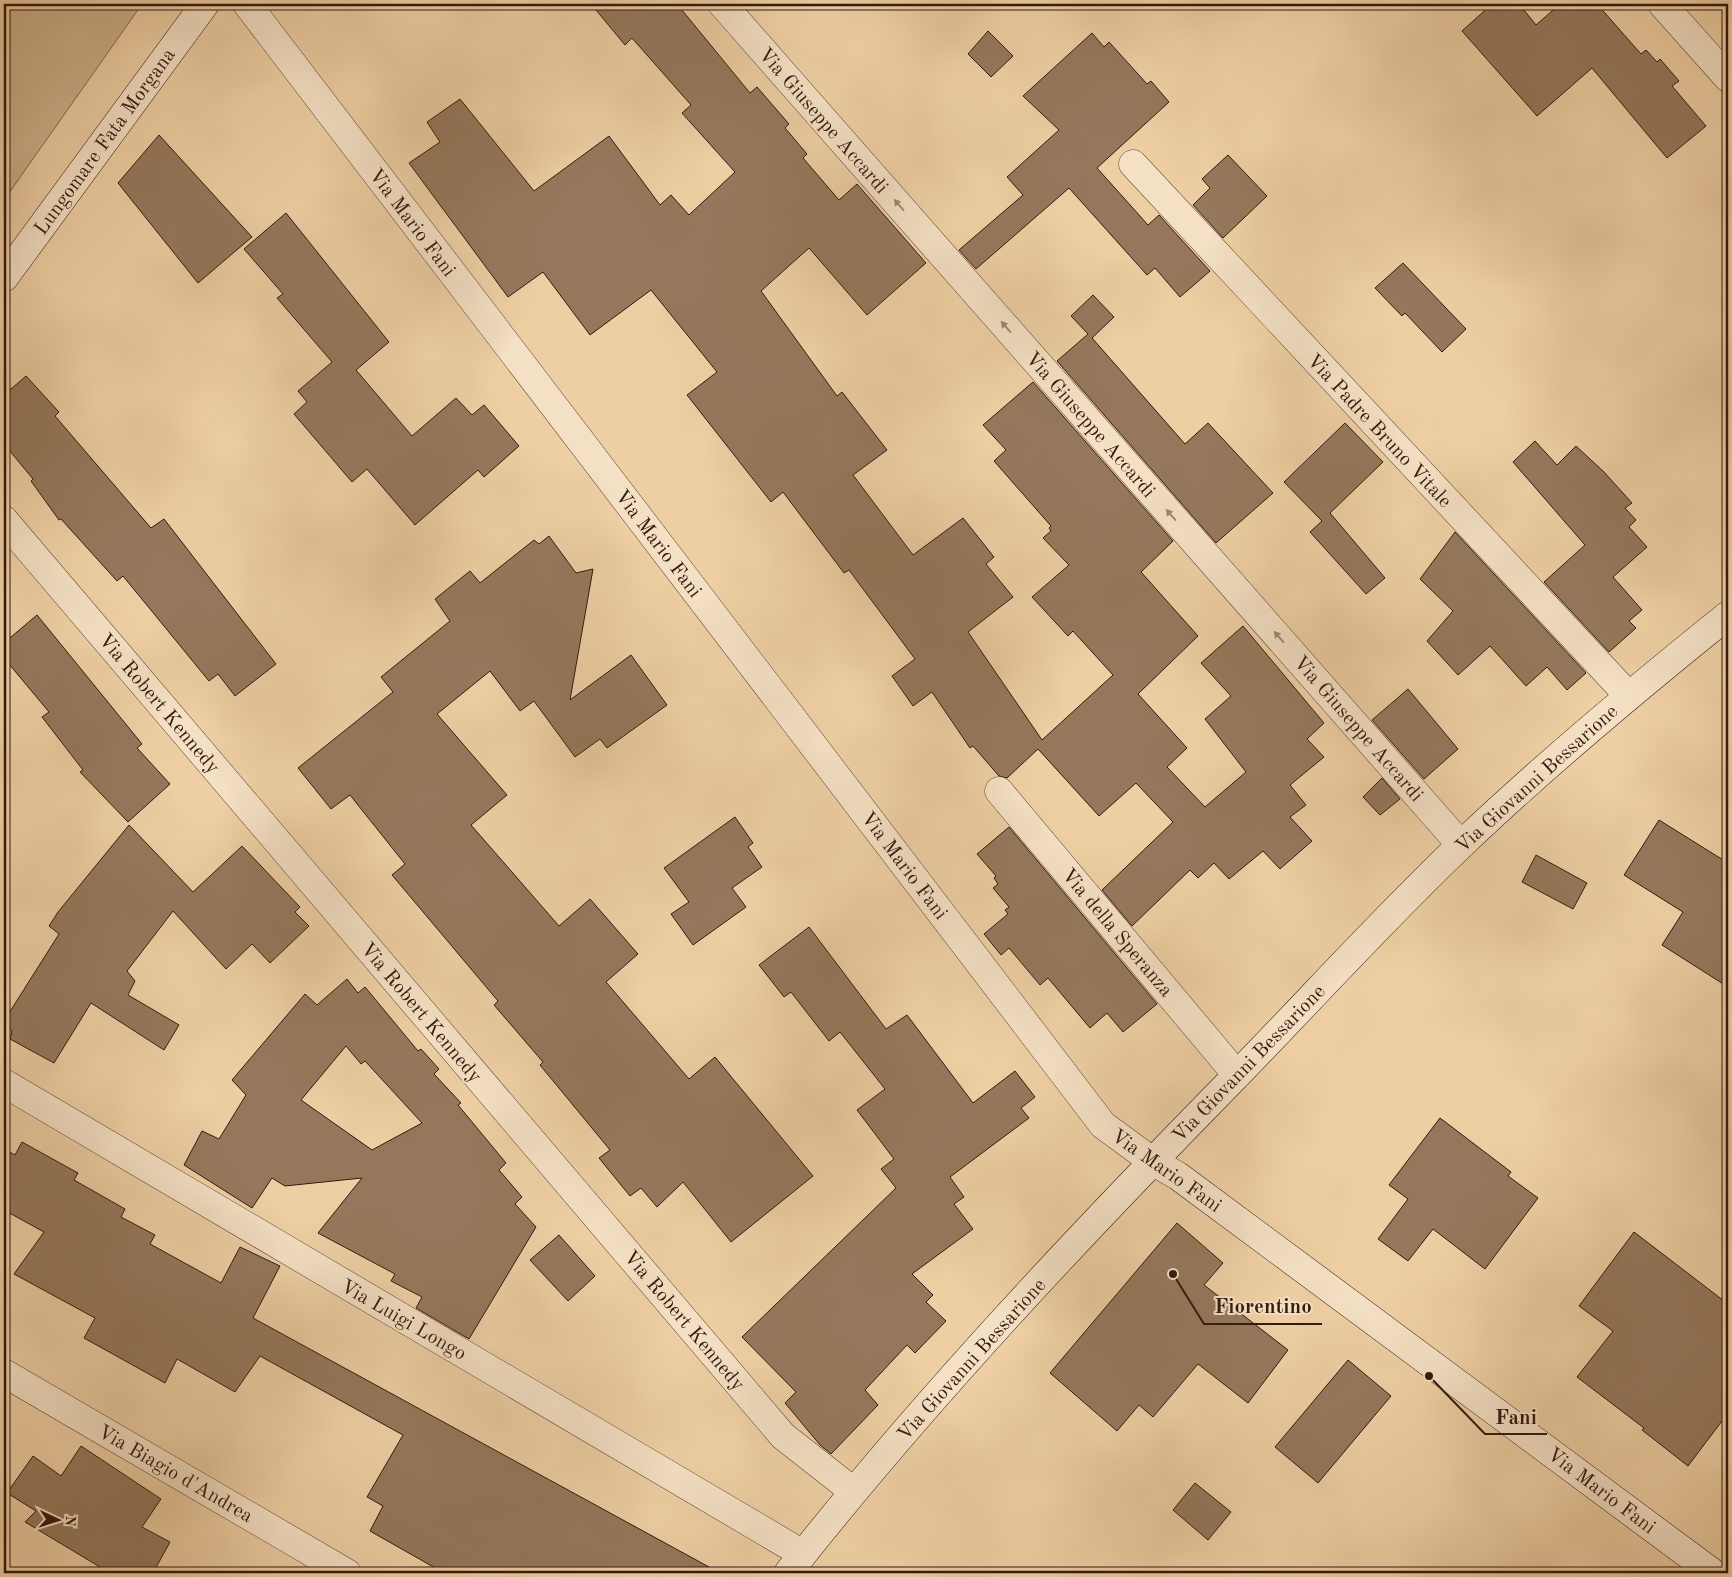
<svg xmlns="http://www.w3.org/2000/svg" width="1732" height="1577" viewBox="0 0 1732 1577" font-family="'Old Standard TT',serif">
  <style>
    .green { fill: #ceb08b; stroke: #81644d }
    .building { fill: #95785c; stroke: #34190f; fill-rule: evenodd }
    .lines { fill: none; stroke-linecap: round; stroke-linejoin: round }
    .street-casing { stroke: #624634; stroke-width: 29 }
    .secondary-casing { stroke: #34190f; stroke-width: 29 }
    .street { stroke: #f4e0c4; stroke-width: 28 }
    .secondary { stroke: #f4e0c4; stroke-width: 28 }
    .oneway { fill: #9e8673 }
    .labels { text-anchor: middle; stroke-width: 4; stroke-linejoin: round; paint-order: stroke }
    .street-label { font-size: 20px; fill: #34190f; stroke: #f4e0c4 }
    .leader { fill: none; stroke: #34190f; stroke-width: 2 }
    .callout-dot { fill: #34190f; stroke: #f4e0c4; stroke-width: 2 }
    .callout-label { font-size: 21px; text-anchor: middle; font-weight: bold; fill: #34190f; stroke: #f4e0c4; stroke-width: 4; stroke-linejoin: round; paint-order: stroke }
  </style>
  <rect width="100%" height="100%" fill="#eecfa4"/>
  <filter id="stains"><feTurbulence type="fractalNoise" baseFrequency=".004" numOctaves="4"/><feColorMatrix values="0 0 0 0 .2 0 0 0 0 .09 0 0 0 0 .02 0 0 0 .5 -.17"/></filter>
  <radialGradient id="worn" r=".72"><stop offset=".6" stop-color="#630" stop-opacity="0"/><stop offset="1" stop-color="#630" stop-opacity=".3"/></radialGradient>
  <!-- green -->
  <polygon class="green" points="4,4 142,4 4,200"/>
  <!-- building -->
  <g class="building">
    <polygon points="591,4 677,4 750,93 757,87 789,124 785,128 807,154 803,158 839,200 857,184 926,263 867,315 809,248 761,291 837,396 842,392 887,450 853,475 913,555 963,518 994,557 986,564 1013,597 968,632 1042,740 1113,675 1073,631 1068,636 1032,597 1069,565 1043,538 1051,531 1049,528 1051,526 994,461 1006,450 983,425 1033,382 1173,541 1141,572 1198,636 1138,694 1187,748 1167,767 1205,807 1246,772 1205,719 1231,696 1201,663 1243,626 1324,723 1307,739 1324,757 1290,785 1306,805 1290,817 1312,841 1280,869 1263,851 1229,879 1214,863 1198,878 1190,870 1132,926 1102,890 1173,822 1136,783 1099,816 1038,749 1007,778 999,776 973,746 970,748 932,692 913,706 892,676 915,659 849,570 844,573 783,492 771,502 687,395 717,372 651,290 590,335 543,272 508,297 409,163 440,142 427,122 460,99 534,191 609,136 660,205 671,195 689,215 735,172 682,113 691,105 632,38 625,45"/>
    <polygon points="1492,4 1519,4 1536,25 1560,4 1597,4 1641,54 1646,50 1657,62 1660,59 1679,81 1672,86 1706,126 1667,158 1592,68 1537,116 1462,31"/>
    <polygon points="988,31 1013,56 991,77 968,54"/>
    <polygon points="1092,33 1104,47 1109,42 1147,84 1151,81 1169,102 1097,168 1148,225 1159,215 1210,271 1180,297 1155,268 1147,275 1069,188 976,269 959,250 1023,195 1007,177 1059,130 1023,96"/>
    <polygon points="159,135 252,237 198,283 118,183"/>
    <polygon points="1228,155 1267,196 1223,238 1193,205 1210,188 1202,179"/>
    <polygon points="286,213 389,342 356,370 412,436 456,398 472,415 484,405 519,446 484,477 478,470 415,525 367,469 352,482 294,414 307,402 298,391 332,362 277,298 283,294 244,249"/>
    <polygon points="1403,263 1466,329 1442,352 1405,313 1402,316 1375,288"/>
    <polygon points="1093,295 1114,317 1092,338 1185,444 1208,423 1273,493 1216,543 1057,361 1088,334 1071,316"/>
    <polygon points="26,376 59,412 55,416 151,528 164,519 276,664 235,696 218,674 209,681 123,576 117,581 61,519 59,520 31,481 33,479 4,444 4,395"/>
    <polygon points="1345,423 1383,462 1330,513 1385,578 1366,594 1310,532 1322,521 1284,482"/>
    <polygon points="1535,441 1557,465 1576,446 1604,472 1632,503 1625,508 1636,520 1629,527 1647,547 1613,577 1642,610 1629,621 1636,628 1609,652 1544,582 1585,545 1513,462"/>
    <polygon points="1455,532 1586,673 1567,690 1547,667 1526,686 1490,646 1458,675 1427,641 1453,611 1420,579"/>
    <polygon points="549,536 576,573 593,569 570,700 631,655 667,705 607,748 600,739 575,757 534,701 520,711 490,671 437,714 507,795 471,825 559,926 590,899 638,954 606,982 689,1079 715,1057 813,1176 731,1242 683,1182 657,1207 641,1188 630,1196 599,1158 610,1150 540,1065 543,1062 494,1005 498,1001 392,875 405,864 350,795 331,809 298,768 393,692 381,677 450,621 435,599 470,571 480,583 534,540 539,544"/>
    <polygon points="37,615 142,744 137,748 170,784 128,822 80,772 83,770 42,717 49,712 4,658 4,643"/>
    <polygon points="1408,689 1458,749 1424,779 1372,720"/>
    <polygon points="1382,778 1400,799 1380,815 1363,797"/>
    <polygon points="735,817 753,843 748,847 762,867 732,888 746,907 693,945 671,914 689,902 664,868"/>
    <polygon points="1659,820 1728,863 1728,987 1662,945 1683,912 1624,875"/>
    <polygon points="129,825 193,892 242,846 300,907 295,912 309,926 270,963 252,944 226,969 173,911 127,971 135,981 128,995 179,1025 164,1050 91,1003 54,1063 10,1039 12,1031 4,1025 4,1021 59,934 49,926 58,912"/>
    <polygon points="1009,827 1157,1004 1123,1032 1107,1013 1090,1028 1048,978 1040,985 1009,948 1001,955 984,934 1008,914 1005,910 1009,907 993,888 998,884 994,878 996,876 977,854"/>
    <polygon points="1536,855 1587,883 1573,909 1522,882"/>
    <polygon points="809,927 886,1029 907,1015 973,1103 1015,1071 1035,1097 1021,1108 1029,1118 950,1177 964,1197 954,1204 973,1229 912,1274 933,1295 926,1302 946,1321 915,1353 907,1345 865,1390 878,1405 831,1454 820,1445 785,1403 796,1392 742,1337 896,1188 881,1169 894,1159 857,1110 885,1089 840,1032 829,1041 791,992 784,997 759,965"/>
    <path d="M 347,979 L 358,993 L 365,987 L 418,1051 L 421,1049 L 439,1069 L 434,1074 L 461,1103 L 458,1105 L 506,1163 L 499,1170 L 522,1197 L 515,1204 L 536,1227 L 469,1339 L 416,1308 L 422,1297 L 391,1281 L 395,1274 L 318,1233 L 362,1178 L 285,1186 L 272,1178 L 252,1208 L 184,1165 L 202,1131 L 219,1139 L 246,1095 L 232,1080 L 305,994 L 317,1005 ZM 346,1046 L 361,1064 L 365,1061 L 422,1123 L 372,1150 L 301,1100 Z"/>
    <polygon points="1440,1118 1511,1172 1508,1176 1538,1198 1485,1269 1433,1229 1408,1261 1378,1239 1408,1199 1389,1185"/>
    <polygon points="22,1142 78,1173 74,1180 125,1209 121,1217 155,1235 150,1244 221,1283 240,1247 280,1266 253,1318 720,1573 444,1573 370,1531 383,1506 367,1497 403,1435 260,1356 235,1392 177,1359 165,1383 84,1338 95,1318 14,1274 44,1232 4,1210 4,1149 15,1155"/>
    <polygon points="1177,1223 1223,1263 1204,1285 1288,1350 1248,1403 1198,1364 1153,1417 1139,1405 1117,1431 1050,1373"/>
    <polygon points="1634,1232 1728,1304 1728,1413 1688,1466 1642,1430 1644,1428 1577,1377 1613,1331 1579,1306"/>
    <polygon points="559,1235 595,1276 568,1301 530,1260"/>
    <polygon points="1348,1360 1391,1396 1318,1483 1275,1447"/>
    <polygon points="81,1446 161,1499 142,1527 170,1542 153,1573 110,1573 25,1522 36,1511 7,1493 33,1456 61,1476"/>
    <polygon points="1195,1483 1231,1512 1208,1540 1173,1510"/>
  </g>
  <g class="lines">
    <!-- street casing -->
    <g class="street-casing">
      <g id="street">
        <polyline points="247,4 1103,1125 1152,1161"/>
        <polyline points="722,4 1461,845"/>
        <polyline points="1662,4 1728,78"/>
        <polyline points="1133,164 1628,695"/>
        <polyline points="4,520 783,1436 853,1491"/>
        <polyline points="999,791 1237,1075"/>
        <polyline points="4,1083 803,1554"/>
        <polyline points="4,1373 347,1573"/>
      </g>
    </g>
    <!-- secondary casing -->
    <g class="secondary-casing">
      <g id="secondary">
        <polyline points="4,278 205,4"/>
        <polyline points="1152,1161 1178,1176 1713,1573"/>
        <path d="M 788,1573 C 926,1398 1080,1235 1236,1076 C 1311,999 1384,918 1462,844 C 1547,763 1637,688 1728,615"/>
      </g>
    </g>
    <!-- street -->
    <use href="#street" class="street"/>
    <!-- secondary -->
    <use href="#secondary" class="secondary"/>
  </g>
  <!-- one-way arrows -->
  <defs><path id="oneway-solid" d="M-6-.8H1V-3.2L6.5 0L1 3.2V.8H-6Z" transform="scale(1.25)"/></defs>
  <g class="oneway">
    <use href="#oneway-solid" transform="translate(899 205) rotate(-131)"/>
    <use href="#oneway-solid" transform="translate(1006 327) rotate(-131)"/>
    <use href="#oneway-solid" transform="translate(1171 515) rotate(-131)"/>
    <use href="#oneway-solid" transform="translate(1279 637) rotate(-131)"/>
  </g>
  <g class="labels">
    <!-- street labels -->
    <g class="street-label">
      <text transform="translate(824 120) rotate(49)" y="7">Via Giuseppe Accardi</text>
      <text transform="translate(104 141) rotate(-54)" y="7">Lungomare Fata Morgana</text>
      <text transform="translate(413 222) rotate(53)" y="7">Via Mario Fani</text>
      <text transform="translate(1091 424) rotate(49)" y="7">Via Giuseppe Accardi</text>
      <text transform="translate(1380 430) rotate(47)" y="7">Via Padre Bruno Vitale</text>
      <text transform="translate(659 543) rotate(53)" y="7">Via Mario Fani</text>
      <text transform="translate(160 703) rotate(50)" y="7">Via Robert Kennedy</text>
      <text transform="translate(1359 728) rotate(49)" y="7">Via Giuseppe Accardi</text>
      <text transform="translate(1536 778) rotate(-42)" y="7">Via Giovanni Bessarione</text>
      <text transform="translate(905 865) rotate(53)" y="7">Via Mario Fani</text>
      <text transform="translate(1118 932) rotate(50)" y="7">Via della Speranza</text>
      <text transform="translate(422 1012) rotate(50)" y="7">Via Robert Kennedy</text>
      <text transform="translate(1248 1063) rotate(-46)" y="7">Via Giovanni Bessarione</text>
      <text transform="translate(1167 1170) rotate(35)" y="7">Via Mario Fani</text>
      <text transform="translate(404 1319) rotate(30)" y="7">Via Luigi Longo</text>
      <text transform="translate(685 1320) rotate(50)" y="7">Via Robert Kennedy</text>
      <text transform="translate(971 1359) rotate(-48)" y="7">Via Giovanni Bessarione</text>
      <text transform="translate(176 1473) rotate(30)" y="7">Via Biagio d'Andrea</text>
      <text transform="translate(1602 1490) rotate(37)" y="7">Via Mario Fani</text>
    </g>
  </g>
  <!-- callouts -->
  <path class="leader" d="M1173 1274L1204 1324H1322M1429 1376L1485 1434H1547"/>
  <g class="callout-dot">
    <circle cx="1173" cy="1274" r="5"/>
    <circle cx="1429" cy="1376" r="5"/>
  </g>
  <g class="callout-label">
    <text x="1263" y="1313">Fiorentino</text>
    <text x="1516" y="1424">Fani</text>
  </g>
  <!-- margin -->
  <rect width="1732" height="1577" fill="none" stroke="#eecfa4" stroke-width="20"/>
  <rect x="5" y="5" width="1722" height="1567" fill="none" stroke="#34190f" stroke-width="2.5"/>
  <rect x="10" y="10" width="1712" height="1557" fill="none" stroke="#34190f"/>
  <!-- north arrow -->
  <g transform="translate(58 1520) rotate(94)" stroke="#f4e0c4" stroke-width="4" paint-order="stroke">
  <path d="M0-4L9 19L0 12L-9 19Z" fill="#34190f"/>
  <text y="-8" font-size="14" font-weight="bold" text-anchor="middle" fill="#34190f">N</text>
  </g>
  <rect width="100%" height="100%" filter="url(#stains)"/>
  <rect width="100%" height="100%" fill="url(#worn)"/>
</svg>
